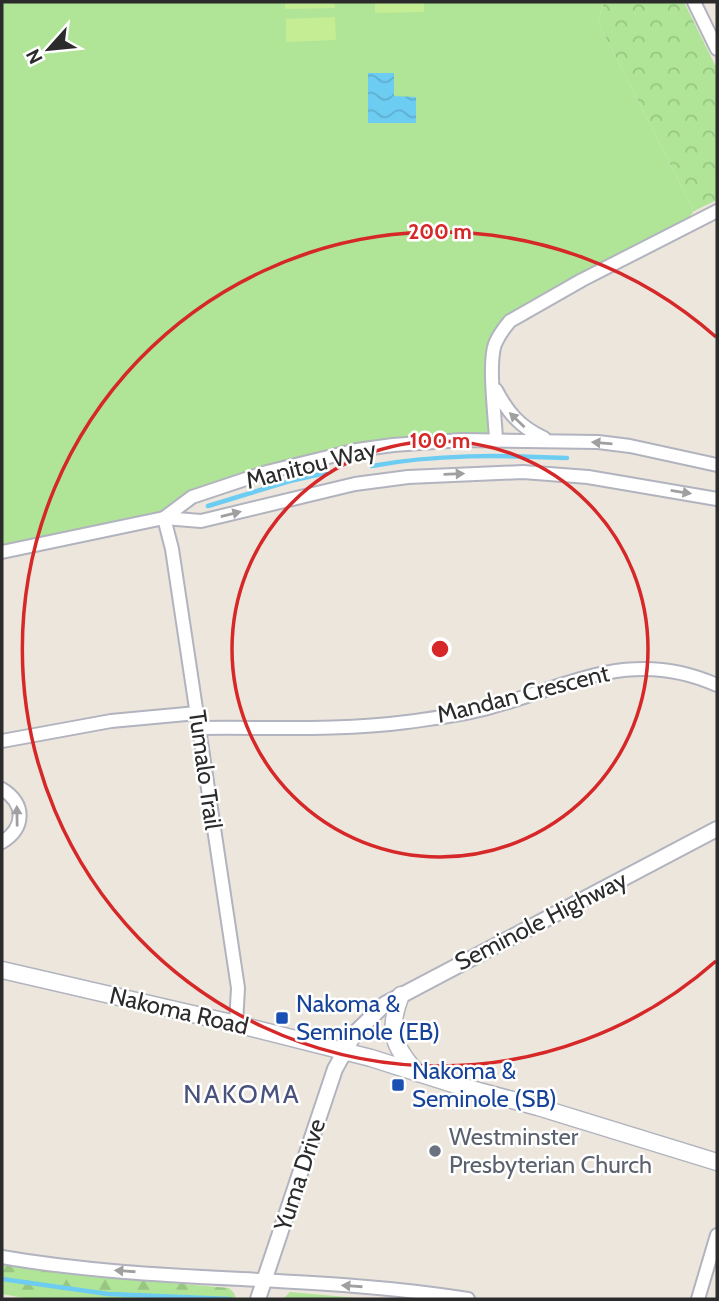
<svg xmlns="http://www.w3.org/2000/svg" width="719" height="1301" viewBox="0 0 719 1301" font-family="Cabin,sans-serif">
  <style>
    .grass { fill: #b0e597 }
    .forest { fill: url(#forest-firs) }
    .park { fill: url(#park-crowns) }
    .pitch { fill: #c5ed93 }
    .water { fill: url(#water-waves) }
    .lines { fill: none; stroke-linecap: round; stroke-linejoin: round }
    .stream { stroke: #6cccf2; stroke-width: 4.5 }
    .minor-casing { stroke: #b1b3bf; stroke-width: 16 }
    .tertiary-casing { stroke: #b1b3bf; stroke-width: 18 }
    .secondary-casing { stroke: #b1b3bf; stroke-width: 19 }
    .minor { stroke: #fff; stroke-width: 12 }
    .tertiary { stroke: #fff; stroke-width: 14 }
    .secondary { stroke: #fff; stroke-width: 16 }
    .oneway { fill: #a0a0a0 }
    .ring { fill: none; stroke: #d62828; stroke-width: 3.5 }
    .transit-dot { fill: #1a4fb4; stroke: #fff; stroke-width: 2.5 }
    .worship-dot { fill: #6b7280; stroke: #fff; stroke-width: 2.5 }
    .labels { text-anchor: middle; stroke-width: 5; stroke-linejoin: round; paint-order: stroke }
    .street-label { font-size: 24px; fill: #2b2b2b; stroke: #fff }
    .transit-label { font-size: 24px; fill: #164399; stroke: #fff; text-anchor: start }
    .worship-label { font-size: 24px; fill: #5b616d; stroke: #fff; text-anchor: start }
    .neighbourhood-label { font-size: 26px; letter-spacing: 2px; fill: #49527d; stroke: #fff }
    .centre { fill: #d62828; stroke: #fff; stroke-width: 3.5 }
    .ring-label { font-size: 21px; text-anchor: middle; font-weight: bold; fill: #d62828; stroke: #fff; stroke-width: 5; stroke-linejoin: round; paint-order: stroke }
  </style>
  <defs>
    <pattern id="forest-firs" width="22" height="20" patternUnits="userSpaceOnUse" patternTransform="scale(1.75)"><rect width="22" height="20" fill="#b0e597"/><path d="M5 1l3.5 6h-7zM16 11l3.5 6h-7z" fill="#98c582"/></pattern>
    <pattern id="park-crowns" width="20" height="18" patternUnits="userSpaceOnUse" patternTransform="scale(1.75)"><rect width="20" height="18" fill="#b0e597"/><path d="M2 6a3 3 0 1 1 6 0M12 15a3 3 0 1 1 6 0" fill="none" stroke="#98c582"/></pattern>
    <pattern id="water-waves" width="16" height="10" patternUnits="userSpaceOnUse" patternTransform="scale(1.75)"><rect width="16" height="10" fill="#6cccf2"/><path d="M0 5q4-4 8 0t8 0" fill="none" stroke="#5eafd0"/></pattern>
  </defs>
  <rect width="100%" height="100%" fill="#ede6dd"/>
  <!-- grass -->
  <polygon class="grass" points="2,2 604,2 598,22 694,211 678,231 527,310 494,347 496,439 393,445 192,497 164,518 2,552"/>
  <!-- forest -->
  <g class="forest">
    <polygon points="2,1265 78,1275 229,1288 234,1293 236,1299 24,1298 2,1294"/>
    <polygon points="290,1292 369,1299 283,1299"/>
  </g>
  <!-- park -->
  <polygon class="park" points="604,2 684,2 717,69 717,200 694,211 598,22"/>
  <!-- pitch -->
  <g class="pitch">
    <polygon points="285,2 334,2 335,8 285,9"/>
    <polygon points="375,2 424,2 424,12 375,13"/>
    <polygon points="335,17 336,40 286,42 286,19"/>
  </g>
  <!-- water -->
  <polygon class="water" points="368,73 394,73 394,96 416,97 416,123 368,123"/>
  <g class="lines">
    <!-- stream -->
    <g class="stream">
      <path d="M 372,466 C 436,454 502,455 567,458"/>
      <polyline points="208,506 290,481 330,472"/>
      <polyline points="2,1279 108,1294 230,1299"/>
    </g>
    <!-- minor casing -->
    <g class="minor-casing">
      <g id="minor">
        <polyline points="694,2 717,49"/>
        <path d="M 496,390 C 508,413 520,427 544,438"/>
        <path d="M 496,439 C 495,416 488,364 495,344 C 499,335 504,328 510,321 L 582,280 L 717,211"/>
        <polyline points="164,518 192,497 267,472 357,450 393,445 462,440 598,442 630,446 717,465"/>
        <polyline points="164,518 172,549 238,988 236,1024"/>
        <polyline points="2,552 164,518 201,521 355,484 408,477 523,472 588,477 717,499"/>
        <path d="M 200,728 C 269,727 338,731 407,722 C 435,718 464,715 491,707 C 572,685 632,647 717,685"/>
        <polyline points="2,741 111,721 197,713"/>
        <path d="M 2,789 C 26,804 25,828 2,842"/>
        <path d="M 2,1257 C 156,1284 314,1274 468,1299"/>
        <polyline points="698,1299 717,1235"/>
      </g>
    </g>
    <!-- tertiary casing -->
    <g class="tertiary-casing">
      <polyline id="tertiary" points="258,1299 335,1069 355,1033 385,1004 717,829"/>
    </g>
    <!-- secondary casing -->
    <g class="secondary-casing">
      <g id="secondary">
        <polyline points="2,970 236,1024 371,1058 453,1084 538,1107 717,1162"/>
        <path d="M 401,995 C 387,1031 392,1044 417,1073"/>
      </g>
    </g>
    <!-- minor -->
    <use href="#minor" class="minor"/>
    <!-- tertiary -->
    <use href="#tertiary" class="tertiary"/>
    <!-- secondary -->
    <use href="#secondary" class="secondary"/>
  </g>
  <!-- one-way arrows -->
  <defs><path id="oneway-solid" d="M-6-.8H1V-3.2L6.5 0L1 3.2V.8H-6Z" transform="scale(1.75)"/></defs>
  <g class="oneway">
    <use href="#oneway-solid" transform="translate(517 420) rotate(-136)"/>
    <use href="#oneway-solid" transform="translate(602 443) rotate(-175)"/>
    <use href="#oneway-solid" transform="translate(454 474) rotate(-2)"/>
    <use href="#oneway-solid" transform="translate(681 492) rotate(9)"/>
    <use href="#oneway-solid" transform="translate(231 514) rotate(-14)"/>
    <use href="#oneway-solid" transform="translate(17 816) rotate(-91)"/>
    <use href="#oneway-solid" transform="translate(125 1271) rotate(-176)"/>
    <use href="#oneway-solid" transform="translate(352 1286) rotate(-176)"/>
  </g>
  <!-- distance rings -->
  <g class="ring">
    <circle cx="440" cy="649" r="208"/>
    <path d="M716 961A417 417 0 1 1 716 337"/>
  </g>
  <!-- markers -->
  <g class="transit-dot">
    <rect x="275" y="1011" width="14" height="14" rx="3.5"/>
    <rect x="391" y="1078" width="14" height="14" rx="3.5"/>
  </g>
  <circle class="worship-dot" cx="435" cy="1151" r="7"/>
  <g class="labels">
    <!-- street labels -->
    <g class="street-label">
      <text transform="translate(311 465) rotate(-14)" y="8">Manitou Way</text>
      <text transform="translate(523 694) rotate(-14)" y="8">Mandan Crescent</text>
      <text transform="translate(205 770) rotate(82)" y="8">Tumalo Trail</text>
      <text transform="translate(541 921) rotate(-27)" y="8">Seminole Highway</text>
      <text transform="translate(179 1011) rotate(13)" y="8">Nakoma Road</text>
      <text transform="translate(300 1175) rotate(-72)" y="8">Yuma Drive</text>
    </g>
    <!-- transit labels -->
    <g class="transit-label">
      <text x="296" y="1012">Nakoma &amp;<tspan x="296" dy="28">Seminole (EB)</tspan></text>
      <text x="412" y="1079">Nakoma &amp;<tspan x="412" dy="28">Seminole (SB)</tspan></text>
    </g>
    <!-- worship labels -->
    <g class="worship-label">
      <text x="449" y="1145">Westminster<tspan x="449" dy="28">Presbyterian Church</tspan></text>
    </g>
    <!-- neighbourhood labels -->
    <g class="neighbourhood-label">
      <text x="242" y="1103">NAKOMA</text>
    </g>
  </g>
  <circle cx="440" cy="649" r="10" class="centre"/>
  <g class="ring-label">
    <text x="440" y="239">200 m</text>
    <text x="440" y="448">100 m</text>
  </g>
  <!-- border -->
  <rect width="719" height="1301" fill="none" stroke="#2b2b2b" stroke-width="7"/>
  <!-- north arrow -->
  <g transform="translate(49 49) rotate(243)" stroke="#ffffff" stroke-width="5" paint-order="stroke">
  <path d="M0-5L12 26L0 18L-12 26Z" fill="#2b2b2b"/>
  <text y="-10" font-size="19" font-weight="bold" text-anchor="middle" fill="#2b2b2b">N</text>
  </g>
</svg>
